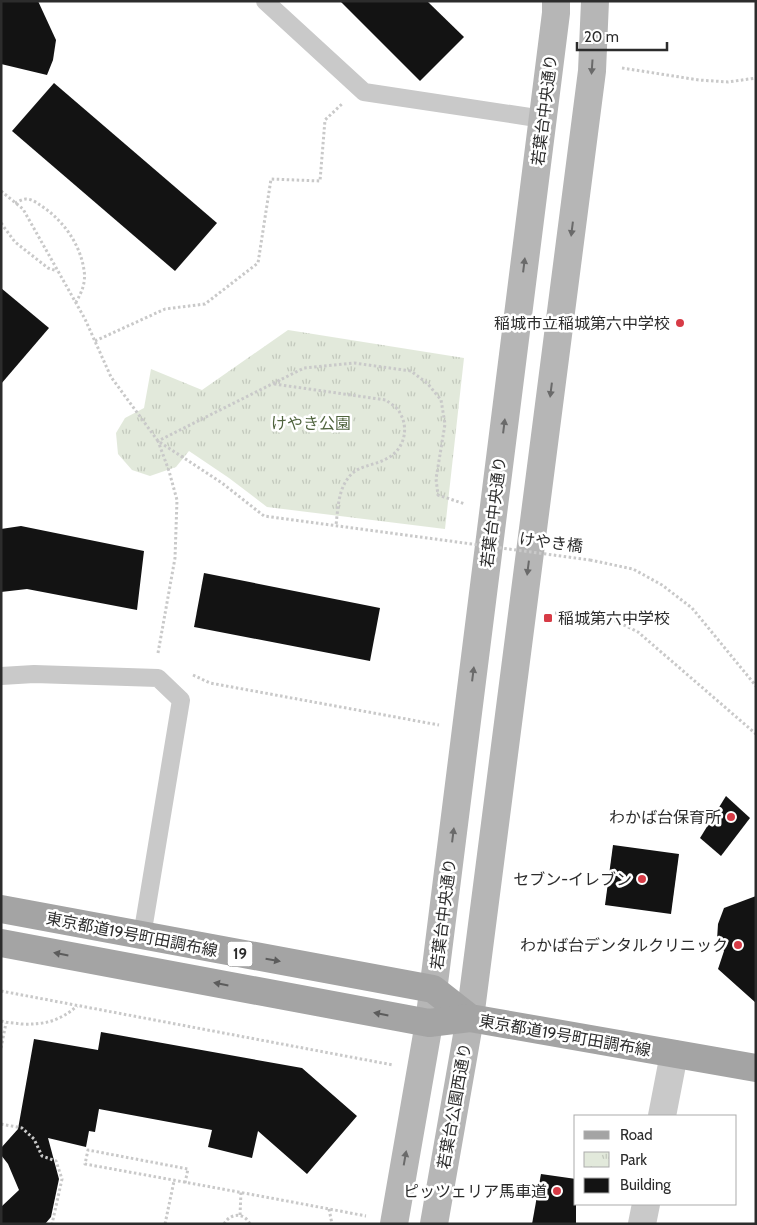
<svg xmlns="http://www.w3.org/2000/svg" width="757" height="1225" viewBox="0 0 757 1225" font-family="Cabin,'Noto Sans JP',sans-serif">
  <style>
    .park { fill: url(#park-tufts) }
    .building { fill: #131313 }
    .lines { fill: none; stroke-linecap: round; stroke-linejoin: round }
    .path { stroke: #c9c9c9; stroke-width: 3; stroke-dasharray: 2.5 2.5; stroke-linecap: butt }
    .lane { stroke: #c9c9c9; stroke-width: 18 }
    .street { stroke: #c9c9c9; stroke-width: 28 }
    .secondary { stroke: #b6b6b6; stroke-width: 28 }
    .primary { stroke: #a4a4a4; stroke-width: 28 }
    .path-bridge { stroke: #c9c9c9; stroke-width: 3; stroke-dasharray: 2.5 2.5; stroke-linecap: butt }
    .oneway { fill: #6a6a6a }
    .oneway2 { fill: #5c5c5c }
    .poi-dot { fill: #d73b46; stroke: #fff; stroke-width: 2 }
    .labels { text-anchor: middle; stroke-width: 5; stroke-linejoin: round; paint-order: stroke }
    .shield { fill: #fff; stroke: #6b6b6b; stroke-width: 1 }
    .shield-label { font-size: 15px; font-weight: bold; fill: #2c2c2c }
    .street-label { font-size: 16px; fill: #2c2c2c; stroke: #fff }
    .poi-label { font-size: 16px; fill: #2c2c2c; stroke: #fff; text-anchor: end }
    .park-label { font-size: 16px; fill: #50643e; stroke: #fff }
  </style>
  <defs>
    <pattern id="park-tufts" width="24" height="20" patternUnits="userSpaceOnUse" patternTransform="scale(1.25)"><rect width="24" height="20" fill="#e2e9db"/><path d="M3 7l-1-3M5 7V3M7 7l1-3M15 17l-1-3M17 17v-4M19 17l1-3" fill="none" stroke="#c2c8bc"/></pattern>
  </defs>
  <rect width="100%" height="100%" fill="#fff"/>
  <!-- park -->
  <polygon class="park" points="288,330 464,358 445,529 267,507 229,478 189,451 176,467 150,476 132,470 118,454 116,433 125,418 144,408 151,369 202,390"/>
  <!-- building -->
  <g class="building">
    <polygon points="1,1 38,1 56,40 53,60 47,75 1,64"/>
    <polygon points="340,1 427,1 464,37 420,81"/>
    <polygon points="54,83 217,223 175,271 12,131"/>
    <polygon points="1,288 49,328 1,384"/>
    <polygon points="21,526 144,551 137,610 27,589 1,592 1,529"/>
    <polygon points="204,573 380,608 370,661 194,627"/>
    <polygon points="726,796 750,818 721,856 700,838"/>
    <polygon points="613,845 679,854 671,914 605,905"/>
    <polygon points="756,896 756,1003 718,969 724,951 717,940 718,924 724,908"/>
    <polygon points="101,1032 302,1068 357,1116 307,1174 258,1131 252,1158 208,1147 212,1130 99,1109 95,1132 89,1131 86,1147 48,1138 59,1179 51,1217 45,1224 1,1224 1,1207 19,1190 8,1164 1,1155 1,1148 18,1129 34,1039 98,1050"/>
    <polygon points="541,1174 576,1179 576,1224 532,1224"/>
  </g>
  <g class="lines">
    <!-- path -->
    <g class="path">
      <polyline points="622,68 699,80 728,82 756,78"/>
      <polyline points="1,191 23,209 85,319 111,377 158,441 222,483 264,516 420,537"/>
      <path d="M 15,203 C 18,202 22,199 26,199 C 31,199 36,202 40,205 C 62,219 80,243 84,270 C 86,282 82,292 76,302"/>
      <polyline points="1,223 15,242 48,268 57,271"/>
      <polyline points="95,341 165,309 205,304 258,263 271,179 320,181 325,120 343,103"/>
      <path d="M 274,384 L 386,400 C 391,404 398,408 400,413 C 410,430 403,451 386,459 C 373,466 358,465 349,477 C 338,490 338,509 336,525"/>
      <polyline points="590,560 633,569 662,585 692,608 756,686"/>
      <polyline points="555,613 616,621 638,632 756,734"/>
      <polyline points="158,653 175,558 177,500 169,471 158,441 304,368 354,363 411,371 428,384 441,400 445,424 436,479 438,495 465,504"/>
      <polyline points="193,675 210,683 439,725"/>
      <polyline points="1,991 393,1065"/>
      <path d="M 1,1021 C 8,1023 15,1023 21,1024 C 44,1025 60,1021 77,1006"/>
      <polyline points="1,1048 6,1023"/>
      <polyline points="1,1124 22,1128 34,1139 42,1156 56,1161 62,1179 52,1224"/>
      <path d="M 185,1183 L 188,1169 L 88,1150 L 85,1164 C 179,1181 272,1198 366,1216"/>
      <polyline points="329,1209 332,1224"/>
      <polyline points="240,1215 241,1192"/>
      <polyline points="165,1224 174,1181"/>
      <path d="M 224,1224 C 230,1213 244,1212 250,1224"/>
    </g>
    <!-- lane -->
    <g class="lane">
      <polyline points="265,1 364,92 543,119"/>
      <polyline points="1,676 34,674 158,678 181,700 142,936"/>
    </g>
    <!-- street -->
    <g class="street">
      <polyline points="662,1116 674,1054"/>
      <polyline points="642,1224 646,1204"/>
    </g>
    <!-- secondary -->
    <g class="secondary">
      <polyline points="394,1224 429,1023 556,13 556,1"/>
      <polyline points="434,1224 470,1018 592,71 595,1"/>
    </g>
    <!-- primary -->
    <g class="primary">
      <polyline points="1,909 433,989 470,1018 756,1068"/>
      <polyline points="1,943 429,1023 470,1018"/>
    </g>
    <!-- path-bridge -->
    <polyline class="path-bridge" points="420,537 590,560"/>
  </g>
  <!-- one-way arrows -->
  <defs><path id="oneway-solid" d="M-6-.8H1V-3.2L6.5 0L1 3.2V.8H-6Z" transform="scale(1.25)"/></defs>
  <g class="oneway">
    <use href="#oneway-solid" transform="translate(592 67) rotate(94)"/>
    <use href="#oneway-solid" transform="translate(572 229) rotate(97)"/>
    <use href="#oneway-solid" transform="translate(524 265) rotate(-83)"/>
    <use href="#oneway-solid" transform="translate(551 390) rotate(97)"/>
    <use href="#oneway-solid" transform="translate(504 426) rotate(-83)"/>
    <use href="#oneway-solid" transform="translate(528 568) rotate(97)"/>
    <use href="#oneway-solid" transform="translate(473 674) rotate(-83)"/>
    <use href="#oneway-solid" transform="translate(453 835) rotate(-83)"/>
    <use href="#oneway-solid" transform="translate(405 1158) rotate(-80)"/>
  </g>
  <g class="oneway2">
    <use href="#oneway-solid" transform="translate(61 954) rotate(-169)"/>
    <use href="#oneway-solid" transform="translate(273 960) rotate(10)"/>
    <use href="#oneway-solid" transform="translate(221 984) rotate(-169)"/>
    <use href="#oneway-solid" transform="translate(381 1014) rotate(-169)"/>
  </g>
  <!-- markers -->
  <g class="poi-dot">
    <circle cx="680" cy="323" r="5"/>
    <rect x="543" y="613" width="10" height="10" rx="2.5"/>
    <circle cx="731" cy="817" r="5"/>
    <circle cx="642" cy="879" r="5"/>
    <circle cx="738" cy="945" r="5"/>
    <circle cx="557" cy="1191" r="5"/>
  </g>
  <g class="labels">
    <!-- shield labels -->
    <rect class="shield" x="227.5" y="941.5" width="25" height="25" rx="4"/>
    <g class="shield-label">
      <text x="240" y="959">19</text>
    </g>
    <!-- street labels -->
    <g class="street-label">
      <text transform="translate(544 110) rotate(-83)" y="6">若葉台中央通り</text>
      <text transform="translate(493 512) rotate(-83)" y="6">若葉台中央通り</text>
      <text transform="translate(551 542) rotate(7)" y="6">けやき橋</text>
      <text transform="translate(443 914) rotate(-83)" y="6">若葉台中央通り</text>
      <text transform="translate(132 934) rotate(11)" y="6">東京都道19号町田調布線</text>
      <text transform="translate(565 1035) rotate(10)" y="6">東京都道19号町田調布線</text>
      <text transform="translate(454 1106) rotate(-80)" y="6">若葉台公園西通り</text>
    </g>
    <!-- poi labels -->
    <g class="poi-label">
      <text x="670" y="329">稲城市立稲城第六中学校</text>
      <text x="558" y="624" text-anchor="start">稲城第六中学校</text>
      <text x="721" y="823">わかば台保育所</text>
      <text x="632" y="885">セブン-イレブン</text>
      <text x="728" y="951">わかば台デンタルクリニック</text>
      <text x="547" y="1197">ピッツェリア馬車道</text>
    </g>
    <!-- park labels -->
    <g class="park-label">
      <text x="311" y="429">けやき公園</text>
    </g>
  </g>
  <!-- border -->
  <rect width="757" height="1225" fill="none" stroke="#2c2c2c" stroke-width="5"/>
  <!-- legend -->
  <rect x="574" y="1115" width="162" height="90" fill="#ffffff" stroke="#ababab"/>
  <rect x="584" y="1131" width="25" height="8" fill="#a4a4a4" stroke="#ababab"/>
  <text x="620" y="1140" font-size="15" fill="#2c2c2c">Road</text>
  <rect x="584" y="1152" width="25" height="15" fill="url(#park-tufts)" stroke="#ababab"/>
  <text x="620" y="1165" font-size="15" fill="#2c2c2c">Park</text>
  <rect x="584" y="1178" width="25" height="15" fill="#131313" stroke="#ababab"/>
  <text x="620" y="1190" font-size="15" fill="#2c2c2c">Building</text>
  <!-- scale -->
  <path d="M577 42v8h90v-8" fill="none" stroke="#2c2c2c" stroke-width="2.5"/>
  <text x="584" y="42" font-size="15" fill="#2c2c2c" stroke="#ffffff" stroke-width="4" paint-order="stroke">20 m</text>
</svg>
